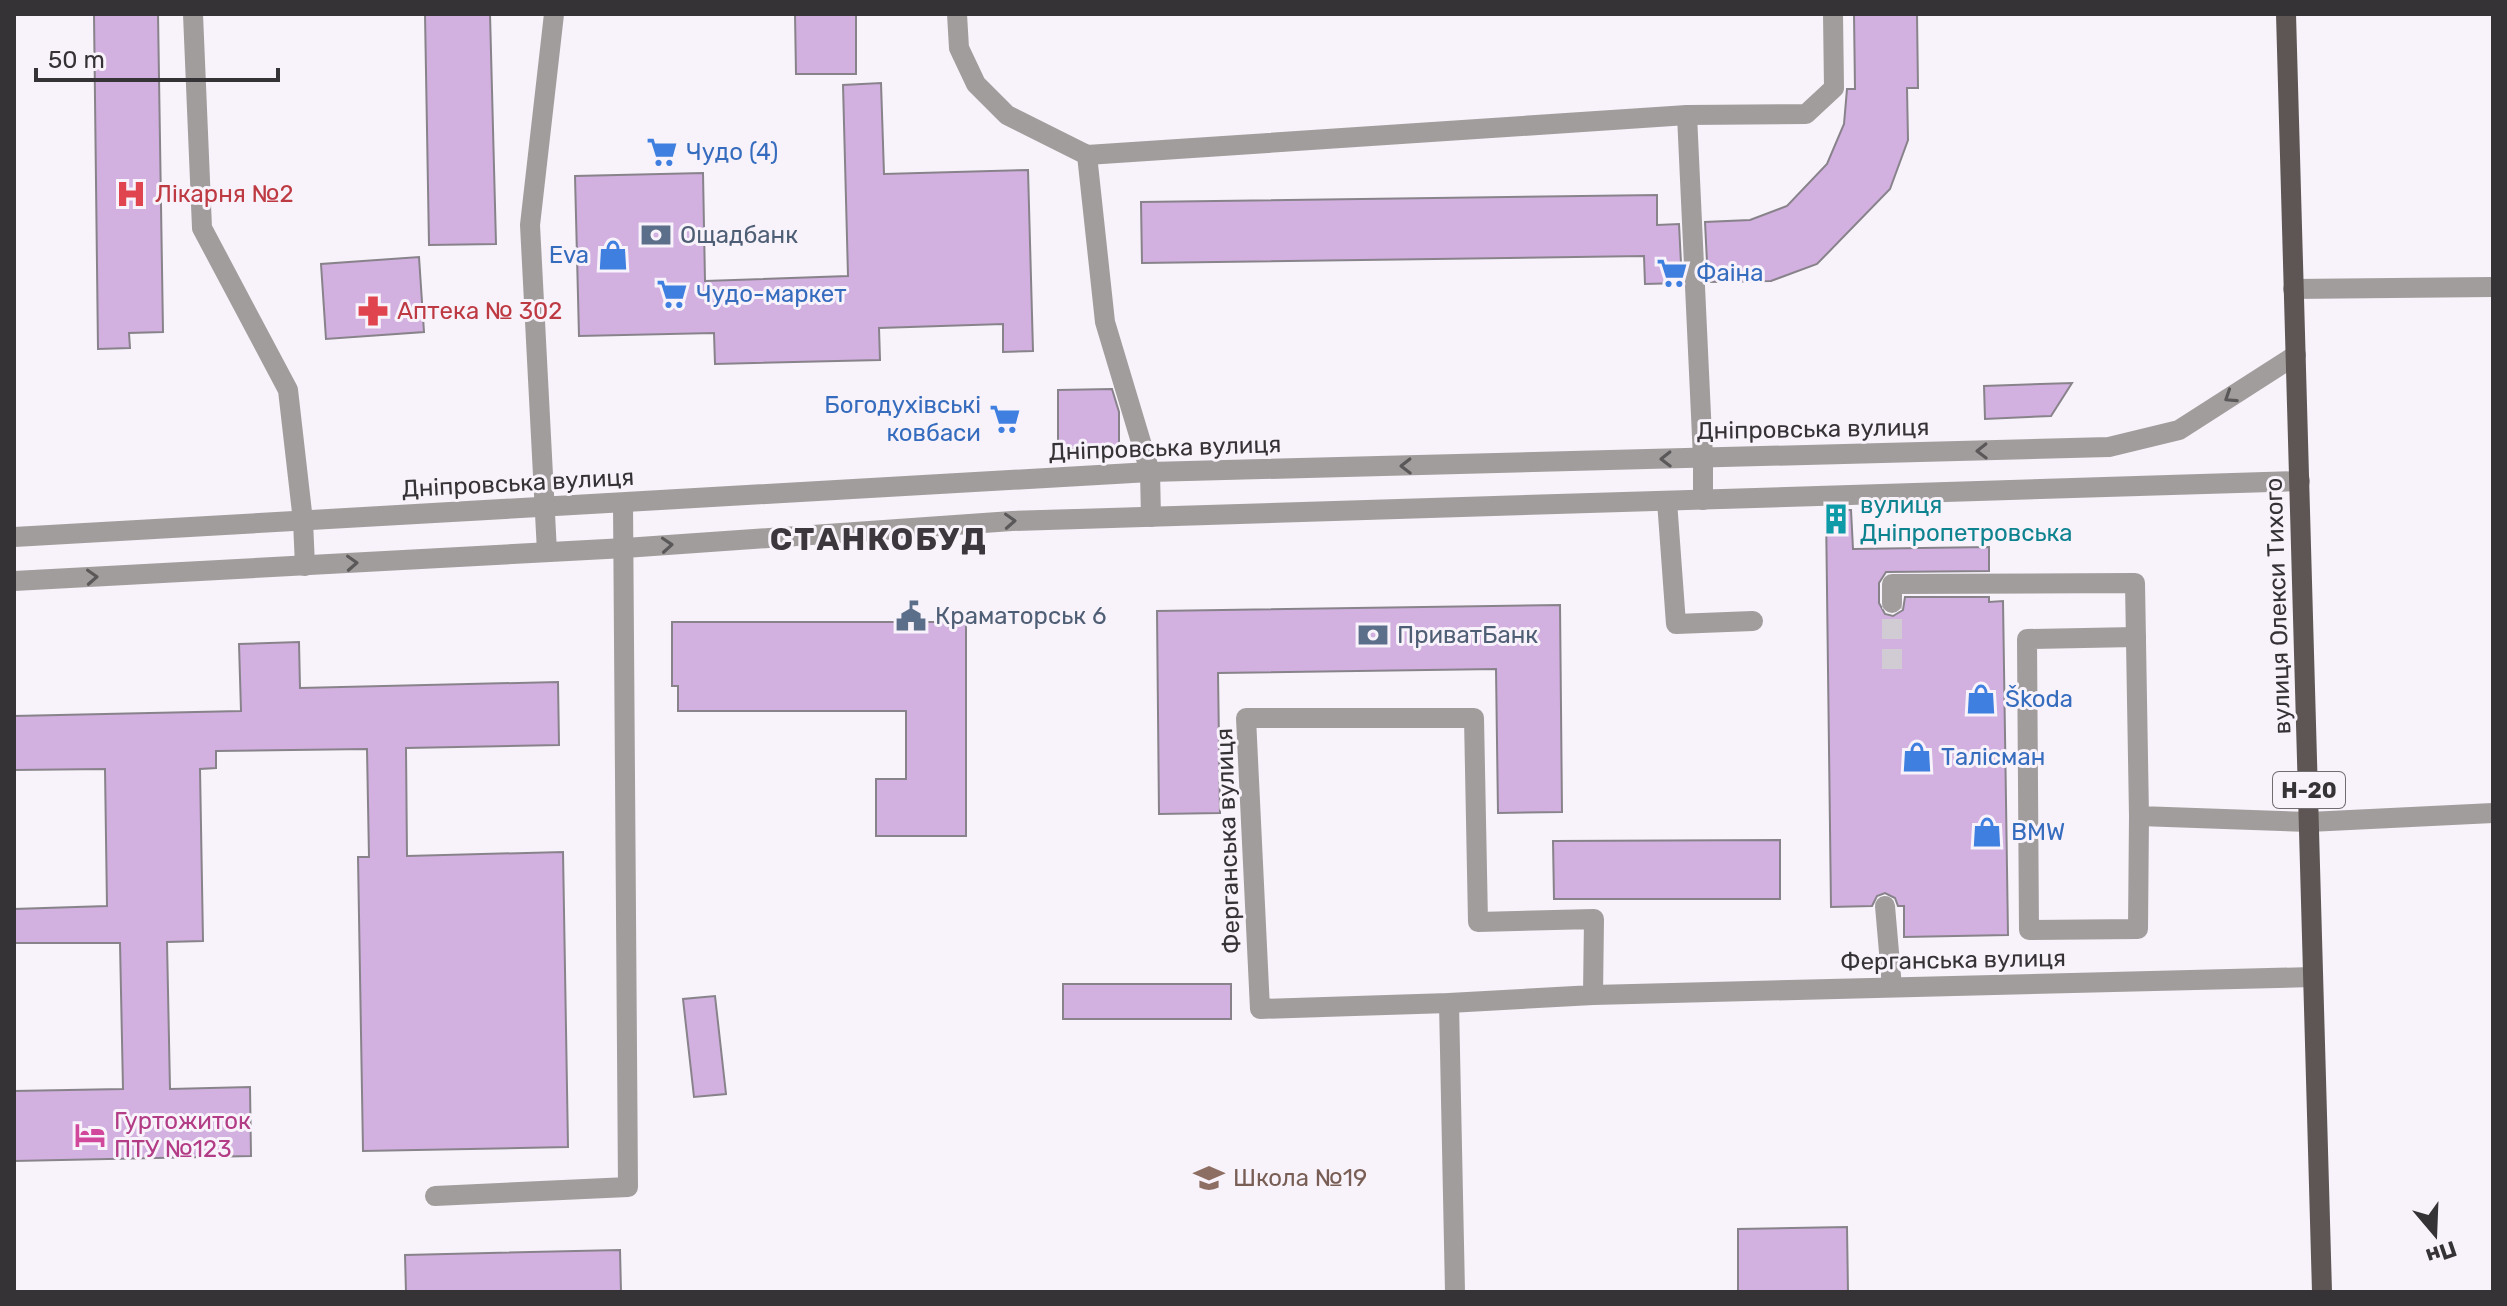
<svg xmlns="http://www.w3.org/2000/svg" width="2507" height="1306" viewBox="0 0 2507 1306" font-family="Rubik,sans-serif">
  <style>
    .building { fill: #d2b0e0; stroke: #88838a; stroke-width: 2 }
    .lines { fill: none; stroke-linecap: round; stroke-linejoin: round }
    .minor-tunnel { stroke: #d1ccd3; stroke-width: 20; stroke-dasharray: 20 10; stroke-linecap: butt }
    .minor { stroke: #a19d9c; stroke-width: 20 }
    .major { stroke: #5d5654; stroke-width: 20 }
    .oneway { stroke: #5b5859 }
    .labels { text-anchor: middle; stroke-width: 6; stroke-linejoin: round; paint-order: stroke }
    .shield { fill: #f8f2fa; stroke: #706c70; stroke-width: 2 }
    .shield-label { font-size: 22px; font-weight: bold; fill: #353335 }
    .shop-label { font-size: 24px; fill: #366cbe; stroke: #f8f2fa; text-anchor: start }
    .health-label { font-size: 24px; fill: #be3a42; stroke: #f8f2fa; text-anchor: start }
    .service-label { font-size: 24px; fill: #4e5e75; stroke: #f8f2fa; text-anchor: start }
    .street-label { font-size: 24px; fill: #353335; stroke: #f8f2fa }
    .culture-label { font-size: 24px; fill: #0d838f; stroke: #f8f2fa; text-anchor: start }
    .hotel-label { font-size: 24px; fill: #b23c85; stroke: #f8f2fa; text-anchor: start }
    .education-label { font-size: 24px; fill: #785e54; stroke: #f8f2fa; text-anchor: start }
    .district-label { font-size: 32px; font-weight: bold; letter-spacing: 2px; fill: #3b373d; stroke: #f8f2fa }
  </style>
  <rect width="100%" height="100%" fill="#f8f2fa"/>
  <!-- building -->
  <g class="building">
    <polygon points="94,14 158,14 163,332 129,333 130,348 98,349"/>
    <polygon points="425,14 490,14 496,244 429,245"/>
    <polygon points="795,14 856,14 856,74 796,74"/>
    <polygon points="1854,14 1917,14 1918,88 1907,88 1908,140 1890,189 1817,264 1771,281 1708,282 1705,222 1750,220 1787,206 1827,164 1844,124 1847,89 1855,89"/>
    <polygon points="881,83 884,174 1028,170 1033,351 1003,352 1003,324 879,328 880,360 715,364 714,333 579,336 575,176 703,173 705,281 848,276 843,85"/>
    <polygon points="1657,195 1657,225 1679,224 1682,283 1645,284 1644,256 1142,263 1141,202"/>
    <polygon points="419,257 424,332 326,339 321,264"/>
    <polygon points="2072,383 2051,416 1985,419 1984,386"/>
    <polygon points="1112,389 1119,412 1119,448 1058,449 1058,390"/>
    <polygon points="1826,510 1851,510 1853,549 1989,547 1989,571 1886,572 1879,583 1879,603 1885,614 1893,616 1903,610 1905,597 1989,597 1989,602 2003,601 2008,935 1904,937 1904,906 1898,906 1895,898 1885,893 1877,896 1872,906 1831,907"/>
    <polygon points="1560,605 1562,812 1498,813 1496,669 1218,673 1220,813 1159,814 1157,611"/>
    <polygon points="672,622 966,622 966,836 876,836 876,779 906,779 906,711 678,711 678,686 672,686"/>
    <polygon points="299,642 300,688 558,682 559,745 406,748 407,856 563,852 568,1147 363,1151 358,857 369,857 367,749 216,751 216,768 200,769 203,941 167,942 170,1089 250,1087 251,1156 14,1161 14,1091 123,1089 120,943 14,943 14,909 107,906 105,769 14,770 14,716 241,711 239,644"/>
    <polygon points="1780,840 1780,899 1554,899 1553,841"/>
    <rect x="1063" y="984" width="168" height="35"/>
    <polygon points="715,996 726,1094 694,1097 683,999"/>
    <polygon points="1847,1227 1848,1292 1738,1292 1738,1229"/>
    <polygon points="620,1250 621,1292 406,1292 405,1255"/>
  </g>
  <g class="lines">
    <!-- minor-tunnel -->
    <polyline class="minor-tunnel" points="1892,669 1892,603"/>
    <!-- minor -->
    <g class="minor">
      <polyline points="193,14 202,228 288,390 303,521 305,566"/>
      <polyline points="957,14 959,48 976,84 1007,115 1087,155 1687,115 1806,114 1834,88 1833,14"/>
      <polyline points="1687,115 1703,458 1703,500"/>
      <polyline points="1087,155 1105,322 1150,472 1151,517"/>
      <polyline points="2293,289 2493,287"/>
      <polyline points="1667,501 1676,624 1753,621"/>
      <polyline points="14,537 1150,472 2109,447 2179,430 2296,355"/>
      <polyline points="547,552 530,225 554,14"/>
      <polyline points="14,581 625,548 1012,521 2300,481"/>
      <polyline points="1892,603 1892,584 2135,583 2139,816 2309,822 2493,813"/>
      <polyline points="2136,637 2027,639 2029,930 2138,929 2139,816"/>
      <polyline points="1885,906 1892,987"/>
      <polyline points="1593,995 1594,919 1478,922 1474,718 1246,718 1260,1009 1449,1003 1593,995 2313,977"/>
      <polyline points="1449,1003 1455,1292"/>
      <polyline points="435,1196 628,1187 623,503"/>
    </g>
    <!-- major -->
    <polyline class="major" points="2286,14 2322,1292"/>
  </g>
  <!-- one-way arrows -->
  <defs><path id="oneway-chevron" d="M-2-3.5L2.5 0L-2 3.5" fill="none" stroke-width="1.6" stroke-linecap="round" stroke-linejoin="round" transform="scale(2)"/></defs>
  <g class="oneway">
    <use href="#oneway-chevron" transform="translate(2230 397) rotate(147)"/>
    <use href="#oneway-chevron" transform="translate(1982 451) rotate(179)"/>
    <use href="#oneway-chevron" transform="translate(1666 459) rotate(179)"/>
    <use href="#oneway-chevron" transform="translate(1406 466) rotate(179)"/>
    <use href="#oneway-chevron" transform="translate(1010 521) rotate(-3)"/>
    <use href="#oneway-chevron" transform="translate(667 545) rotate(-4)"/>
    <use href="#oneway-chevron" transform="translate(352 563) rotate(-3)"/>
    <use href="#oneway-chevron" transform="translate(92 577) rotate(-3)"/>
  </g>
  <!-- icons -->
  <defs>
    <g id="supermarket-bare" transform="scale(2.4)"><path d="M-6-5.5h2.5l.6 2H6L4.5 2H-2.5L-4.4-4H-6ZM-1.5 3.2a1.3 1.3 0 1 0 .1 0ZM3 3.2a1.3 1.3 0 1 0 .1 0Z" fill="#3f7fe0" stroke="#f8f2fa" stroke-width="2.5" paint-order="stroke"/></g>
    <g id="hospital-bare" transform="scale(2.4)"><path d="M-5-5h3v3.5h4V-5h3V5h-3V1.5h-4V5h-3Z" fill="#e0444e" stroke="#f8f2fa" stroke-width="2.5" paint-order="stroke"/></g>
    <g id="bank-bare" transform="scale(2.4)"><path d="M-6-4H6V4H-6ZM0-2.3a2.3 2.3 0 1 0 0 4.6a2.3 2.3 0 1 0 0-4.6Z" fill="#5c6f8a" stroke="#f8f2fa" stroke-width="2.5" paint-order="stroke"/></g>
    <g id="shop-bare" transform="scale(2.4)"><path d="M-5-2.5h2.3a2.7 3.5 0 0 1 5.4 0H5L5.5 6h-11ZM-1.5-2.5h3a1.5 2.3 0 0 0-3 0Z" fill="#3f7fe0" stroke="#f8f2fa" stroke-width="2.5" paint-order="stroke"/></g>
    <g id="pharmacy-bare" transform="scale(2.4)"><path d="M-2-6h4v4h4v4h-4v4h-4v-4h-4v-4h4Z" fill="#e0444e" stroke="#f8f2fa" stroke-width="2.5" paint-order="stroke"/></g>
    <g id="building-bare" transform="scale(2.4)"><path d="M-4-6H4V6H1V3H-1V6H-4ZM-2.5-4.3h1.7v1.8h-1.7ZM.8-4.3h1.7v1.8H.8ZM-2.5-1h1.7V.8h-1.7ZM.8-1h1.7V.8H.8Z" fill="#0f9aa8" stroke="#f8f2fa" stroke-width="2.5" paint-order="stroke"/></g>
    <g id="civic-bare" transform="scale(2.4)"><path d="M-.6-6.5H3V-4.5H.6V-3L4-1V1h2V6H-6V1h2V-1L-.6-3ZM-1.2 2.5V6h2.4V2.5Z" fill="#5c6f8a" stroke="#f8f2fa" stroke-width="2.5" paint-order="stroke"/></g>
    <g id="hotel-bare" transform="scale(2.4)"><path d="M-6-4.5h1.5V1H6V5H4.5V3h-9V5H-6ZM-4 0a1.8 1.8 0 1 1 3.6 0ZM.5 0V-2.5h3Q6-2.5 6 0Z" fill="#d1479c" stroke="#f8f2fa" stroke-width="2.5" paint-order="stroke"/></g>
    <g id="school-bare" transform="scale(2.4)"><path d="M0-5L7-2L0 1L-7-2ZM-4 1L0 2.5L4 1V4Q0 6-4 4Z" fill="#8d6e63" stroke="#f8f2fa" stroke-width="2.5" paint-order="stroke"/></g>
  </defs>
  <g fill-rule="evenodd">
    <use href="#supermarket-bare" x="662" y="152"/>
    <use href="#hospital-bare" x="131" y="194"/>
    <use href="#bank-bare" x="656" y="235"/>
    <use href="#shop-bare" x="613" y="255"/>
    <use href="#supermarket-bare" x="1672" y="273"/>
    <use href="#supermarket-bare" x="672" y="294"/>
    <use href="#pharmacy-bare" x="373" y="311"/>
    <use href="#supermarket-bare" x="1005" y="419"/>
    <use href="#building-bare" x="1836" y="519"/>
    <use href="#civic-bare" x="911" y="616"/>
    <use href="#bank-bare" x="1373" y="635"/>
    <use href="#shop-bare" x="1981" y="699"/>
    <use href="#shop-bare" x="1917" y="757"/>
    <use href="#shop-bare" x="1987" y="832"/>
    <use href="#hotel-bare" x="90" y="1135"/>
    <use href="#school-bare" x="1209" y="1178"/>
  </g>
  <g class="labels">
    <!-- shield labels -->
    <rect class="shield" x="2273" y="772" width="72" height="36" rx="6"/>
    <g class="shield-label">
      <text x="2309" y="798">Н-20</text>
    </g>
    <!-- shop labels -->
    <g class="shop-label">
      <text x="686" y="160">Чудо (4)</text>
      <text x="589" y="263" text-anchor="end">Eva</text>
      <text x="1696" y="281">Фаіна</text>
      <text x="696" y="302">Чудо-маркет</text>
      <text x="981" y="413" text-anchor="end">Богодухівські<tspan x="981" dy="28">ковбаси</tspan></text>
      <text x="2005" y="707">Škoda</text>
      <text x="1941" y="765">Талісман</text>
      <text x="2011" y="840">BMW</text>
    </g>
    <!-- health labels -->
    <g class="health-label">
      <text x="155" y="202">Лікарня №2</text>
      <text x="397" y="319">Аптека № 302</text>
    </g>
    <!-- service labels -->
    <g class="service-label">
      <text x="680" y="243">Ощадбанк</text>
      <text x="935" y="624">Краматорськ 6</text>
      <text x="1397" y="643">ПриватБанк</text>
    </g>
    <!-- street labels -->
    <g class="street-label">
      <text transform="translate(1813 429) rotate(-1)" y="8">Дніпровська вулиця</text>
      <text transform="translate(1165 448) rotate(-2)" y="8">Дніпровська вулиця</text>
      <text transform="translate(518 483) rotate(-3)" y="8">Дніпровська вулиця</text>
      <text transform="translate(2278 606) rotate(-92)" y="8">вулиця Олекси Тихого</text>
      <text transform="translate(1228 841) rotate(-92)" y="8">Ферганська вулиця</text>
      <text transform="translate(1953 960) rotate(-1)" y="8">Ферганська вулиця</text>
    </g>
    <!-- culture labels -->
    <g class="culture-label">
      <text x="1860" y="513">вулиця<tspan x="1860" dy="28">Дніпропетровська</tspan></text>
    </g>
    <!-- hotel labels -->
    <g class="hotel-label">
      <text x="114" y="1129">Гуртожиток<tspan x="114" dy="28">ПТУ №123</tspan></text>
    </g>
    <!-- education labels -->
    <g class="education-label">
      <text x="1233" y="1186">Школа №19</text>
    </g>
    <!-- district labels -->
    <g class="district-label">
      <text x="879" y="550">СТАНКОБУД</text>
    </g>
  </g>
  <!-- border -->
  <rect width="2507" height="1306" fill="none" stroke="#353335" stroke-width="32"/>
  <!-- north arrow -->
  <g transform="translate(2435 1234) rotate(161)" stroke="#f8f2fa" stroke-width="6" paint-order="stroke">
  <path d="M0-6L14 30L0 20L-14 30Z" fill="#353335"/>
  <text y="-12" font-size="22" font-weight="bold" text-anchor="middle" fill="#353335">Пн</text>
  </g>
  <!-- scale -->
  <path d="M36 68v12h242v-12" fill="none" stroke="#353335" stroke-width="4"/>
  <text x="48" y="68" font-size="24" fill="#353335" stroke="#f8f2fa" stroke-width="6" paint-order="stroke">50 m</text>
</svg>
